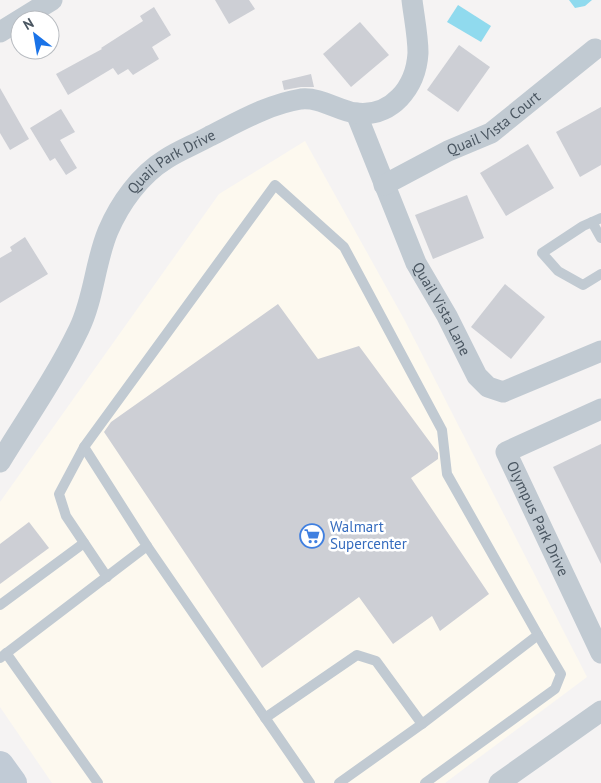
<svg xmlns="http://www.w3.org/2000/svg" width="601" height="783" viewBox="0 0 601 783" font-family="'PT Sans',sans-serif">
  <style>
    .commercial { fill: #fdf9ef }
    .water { fill: #90daee }
    .building { fill: #cdcfd5 }
    .lines { fill: none; stroke-linecap: round; stroke-linejoin: round }
    .lane { stroke: #c1cad2; stroke-width: 10 }
    .street { stroke: #c1cad2; stroke-width: 21 }
    .secondary { stroke: #c1cbd6; stroke-width: 28 }
    .labels { text-anchor: middle; stroke-width: 5; stroke-linejoin: round; paint-order: stroke }
    .street-label { font-size: 15px; fill: #4a5661; stroke: #fff }
    .shop-label { font-size: 15px; fill: #366cbe; stroke: #fff; text-anchor: start }
  </style>
  <rect width="100%" height="100%" fill="#f5f3f3"/>
  <!-- commercial -->
  <polygon class="commercial" points="305,141 404,319 587,677 445,783 52,783 0,707 0,502 219,194"/>
  <!-- water -->
  <g class="water">
    <polygon points="569,0 592,0 585,6 575,8"/>
    <polygon points="458,5 491,26 481,42 447,22"/>
  </g>
  <!-- building -->
  <g class="building">
    <polygon points="215,0 249,0 255,9 229,24"/>
    <polygon points="154,7 171,35 152,47 159,59 133,75 128,69 118,75 113,68 68,95 56,74 102,49 101,48 143,21 140,16"/>
    <polygon points="360,22 389,55 351,87 323,54"/>
    <polygon points="459,45 490,67 458,112 427,90"/>
    <polygon points="311,74 314,87 301,87 284,90 282,81"/>
    <polygon points="0,88 29,139 10,150 0,133"/>
    <polygon points="601,107 601,165 580,177 556,132"/>
    <polygon points="61,109 75,132 60,140 77,168 66,175 55,158 50,161 30,128"/>
    <polygon points="528,144 554,188 506,216 480,173"/>
    <polygon points="467,195 484,238 433,259 415,215"/>
    <polygon points="25,237 48,274 0,303 0,258 12,251 10,247"/>
    <polygon points="505,284 545,317 511,359 471,327"/>
    <polygon points="278,304 318,359 359,346 438,453 438,459 411,478 489,594 440,631 432,616 393,644 359,597 262,668 104,432 111,422"/>
    <polygon points="601,444 601,564 553,467"/>
    <polygon points="29,522 49,548 0,584 0,544"/>
  </g>
  <g class="lines">
    <!-- lane -->
    <g class="lane">
      <polyline points="601,218 583,226 542,253 558,271 583,285 601,274"/>
      <polyline points="592,222 601,238"/>
      <polyline points="84,447 59,494 66,516 107,577"/>
      <polyline points="147,546 310,783"/>
      <polyline points="0,605 84,543"/>
      <polyline points="6,653 98,783"/>
      <polyline points="0,658 147,546 84,447 275,185 344,247 442,430 447,474 538,635 422,724 339,783"/>
      <polyline points="265,718 357,655 376,661 422,724"/>
      <polyline points="425,783 555,689 561,674 538,635"/>
    </g>
    <!-- street -->
    <g class="street">
      <polyline points="0,32 52,0"/>
      <path id="s1" d="M 356,113 L 416,263 L 447,316 L 477,376 L 488,387 L 503,392 L 601,351"/>
      <path id="s2" d="M 384,185 L 448,151 L 491,133 L 595,49"/>
      <path id="s3" d="M 601,409 L 506,452 L 601,653"/>
      <path id="s4" d="M 0,462 C 27,418 57,375 79,329 C 94,298 95,262 108,231 C 120,203 140,175 166,159 C 180,150 196,144 210,136 C 238,122 269,104 301,99 C 320,97 337,110 355,113 C 392,118 416,87 418,53 C 418,36 414,17 412,0"/>
      <polyline points="499,783 601,711"/>
    </g>
    <!-- secondary -->
    <polyline class="secondary" points="0,765 13,783"/>
  </g>
  <!-- icons -->
  <defs>
    <g id="supermarket-ring" transform="scale(1.25)"><circle r="9.5" fill="#fff" stroke="#3f7fe0" stroke-width="1.5"/><path d="M-6-5.5h2.5l.6 2H6L4.5 2H-2.5L-4.4-4H-6ZM-1.5 3.2a1.3 1.3 0 1 0 .1 0ZM3 3.2a1.3 1.3 0 1 0 .1 0Z" fill="#3f7fe0"/></g>
  </defs>
  <g fill-rule="evenodd">
    <use href="#supermarket-ring" x="312" y="536"/>
  </g>
  <g class="labels">
    <!-- street labels -->
    <g class="street-label">
      <text dy="5" stroke="none"><textPath href="#s2" startOffset="126">Quail Vista Court</textPath></text>
      <text dy="5" stroke="none"><textPath href="#s4" startOffset="354">Quail Park Drive</textPath></text>
      <text dy="5" stroke="none"><textPath href="#s1" startOffset="214">Quail Vista Lane</textPath></text>
      <text dy="5" stroke="none"><textPath href="#s3" startOffset="178">Olympus Park Drive</textPath></text>
    </g>
    <!-- shop labels -->
    <g class="shop-label">
      <text x="330" y="532">Walmart<tspan x="330" dy="17">Supercenter</tspan></text>
    </g>
  </g>
  <!-- north arrow -->
  <g transform="translate(35 35) rotate(329)"><circle r="24" fill="#ffffff" stroke="#b7bbc0"/>
  <path d="M0-4L9 19L0 12L-9 19Z" fill="#1a73e8"/>
  <text y="-8" font-size="14" font-weight="bold" text-anchor="middle" fill="#4a5661">N</text>
  </g>
</svg>
